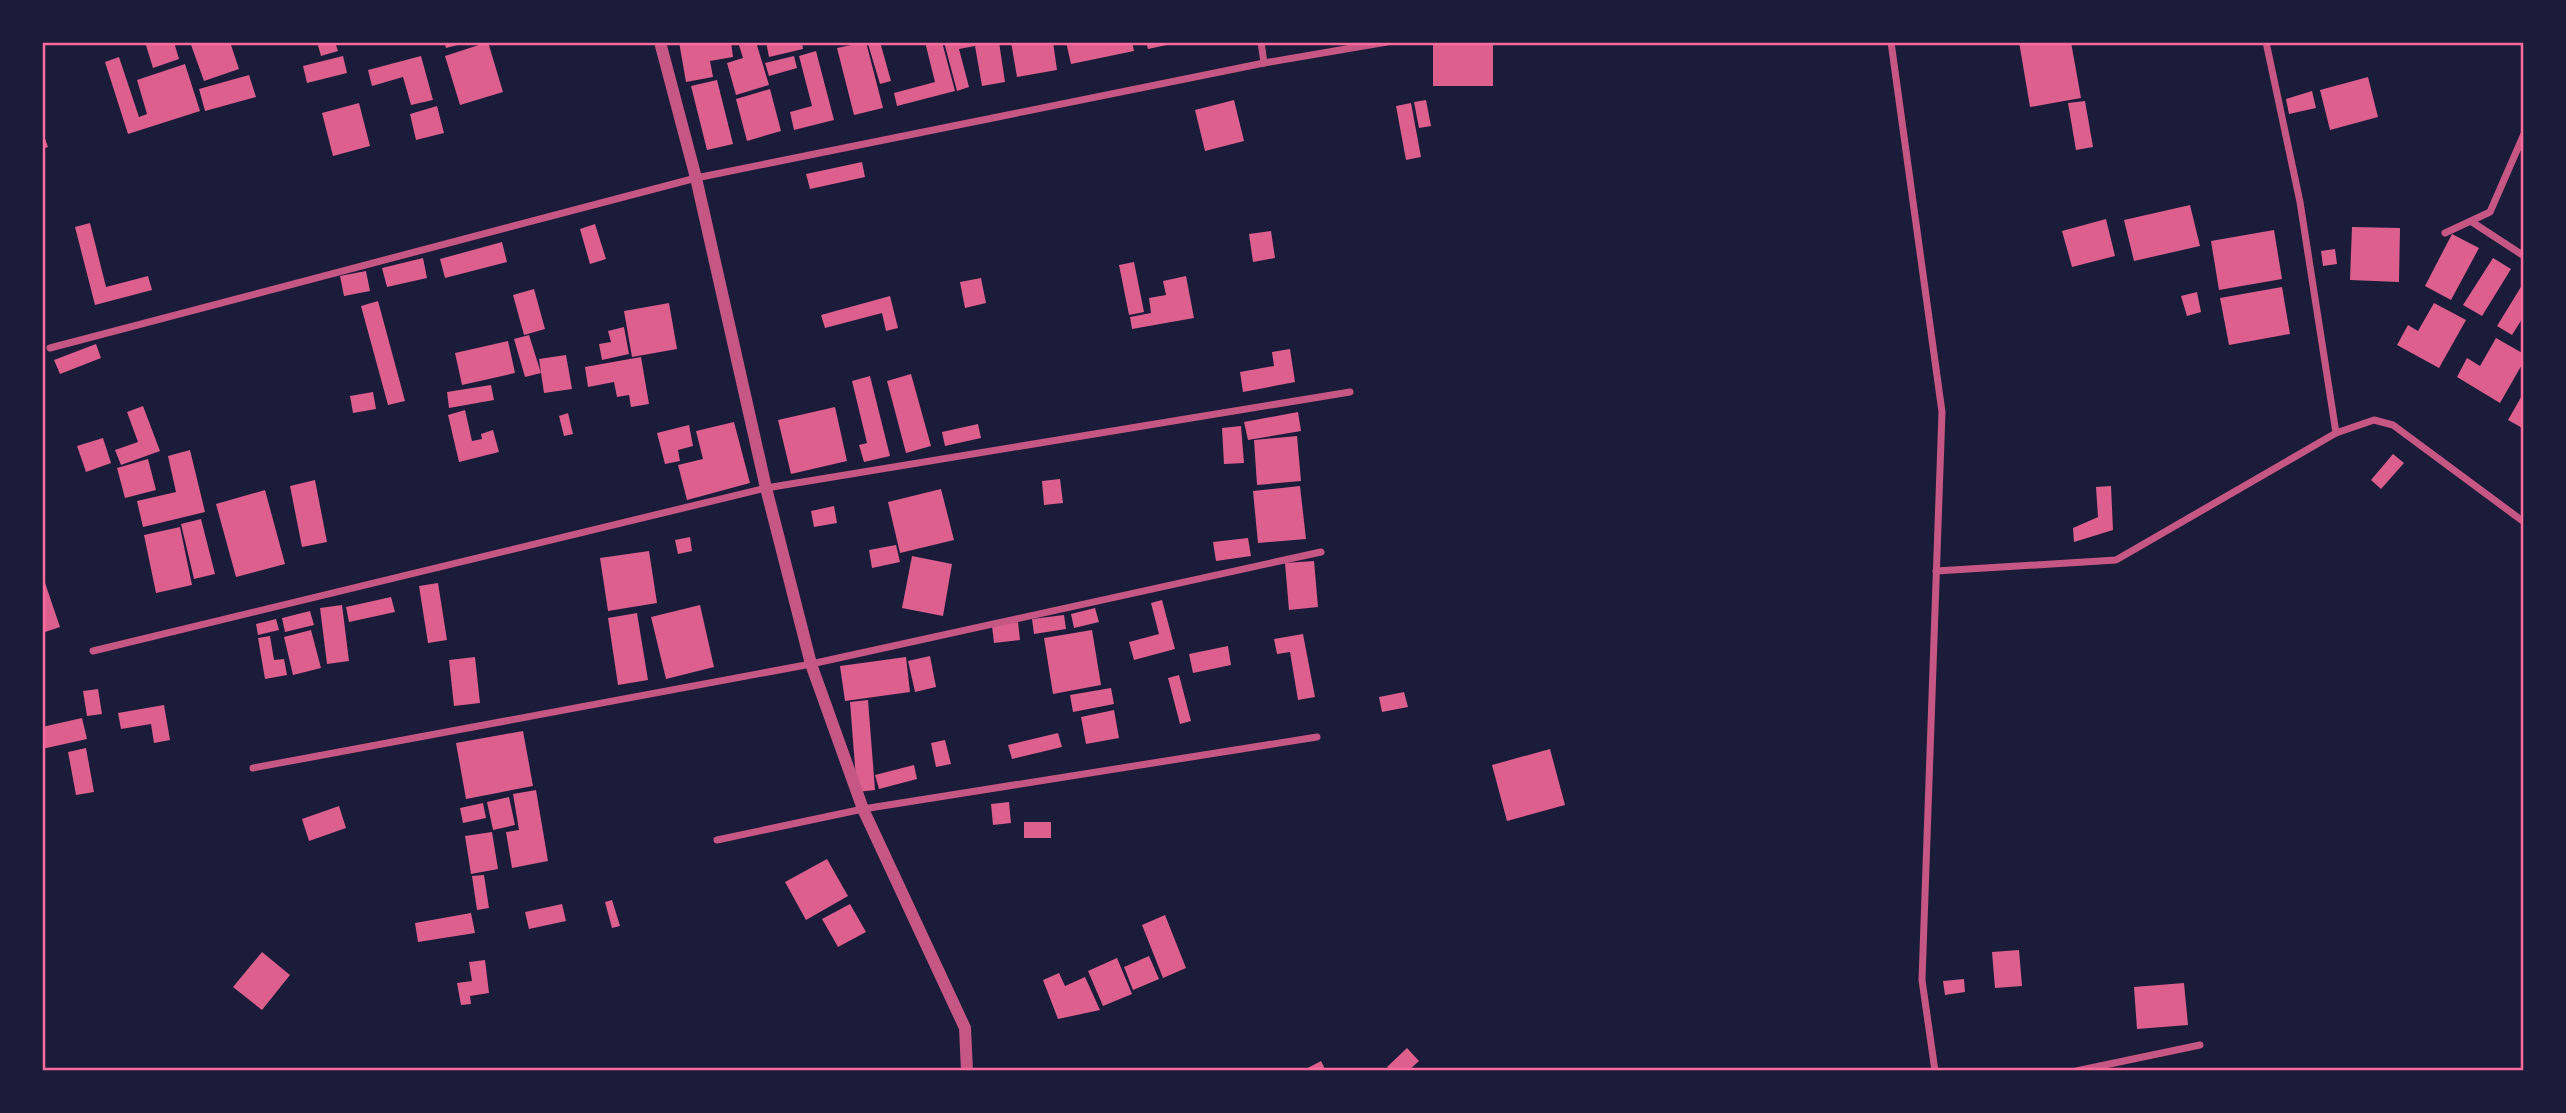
<svg xmlns="http://www.w3.org/2000/svg" width="2566" height="1113" viewBox="0 0 2566 1113" font-family="'Titillium Web',sans-serif">
  <style>
    .building { fill: #dd5f8e }
    .lines { fill: none; stroke-linecap: round; stroke-linejoin: round }
    .minor { stroke: #c65784; stroke-width: 7 }
    .tertiary { stroke: #c65784; stroke-width: 12 }
    .neatline { fill: none; stroke: #ff6b9d; stroke-width: 2.5 }
  </style>
  <rect width="100%" height="100%" fill="#1b1b3a"/>
  <!-- building -->
  <g class="building">
    <polygon points="145,42 174,42 179,59 153,68"/>
    <polygon points="190,42 230,42 239,69 204,81"/>
    <polygon points="317,42 335,42 338,51 321,56"/>
    <polygon points="444,42 465,42 465,43 446,48"/>
    <polygon points="488,42 503,92 460,105 445,56"/>
    <polygon points="679,42 731,42 733,57 710,61 713,77 686,82"/>
    <polygon points="738,42 756,42 769,85 736,95 727,63 743,58"/>
    <polygon points="766,42 802,42 803,49 769,57"/>
    <polygon points="866,42 883,108 854,115 837,48"/>
    <polygon points="880,42 891,81 880,84 868,44"/>
    <polygon points="925,42 942,42 955,91 897,106 894,93 935,82"/>
    <polygon points="944,42 999,42 1005,82 982,86 975,46 959,49 969,87 957,91"/>
    <polygon points="1011,42 1053,42 1057,70 1017,77"/>
    <polygon points="1066,42 1132,42 1134,51 1071,64"/>
    <polygon points="1146,42 1176,42 1176,43 1148,49"/>
    <rect x="1433" y="42" width="60" height="44"/>
    <polygon points="2019,42 2071,42 2081,98 2030,107"/>
    <polygon points="816,51 834,120 794,130 790,112 812,106 799,56"/>
    <polygon points="343,56 347,73 307,83 303,66"/>
    <polygon points="421,56 433,100 411,105 403,77 372,86 368,70"/>
    <polygon points="794,56 797,68 769,76 765,63"/>
    <polygon points="119,57 139,117 147,114 137,80 185,64 200,111 128,134 105,62"/>
    <polygon points="249,75 256,97 205,111 199,89"/>
    <polygon points="2368,77 2378,117 2330,130 2320,90"/>
    <polygon points="717,80 733,144 707,150 691,86"/>
    <polygon points="770,89 781,131 747,141 736,99"/>
    <polygon points="2312,91 2316,108 2289,114 2286,99"/>
    <polygon points="1234,100 1244,141 1205,151 1195,110"/>
    <polygon points="1426,100 1431,126 1419,128 1414,102"/>
    <polygon points="2085,101 2093,147 2076,150 2068,103"/>
    <polygon points="359,103 370,146 333,156 322,113"/>
    <polygon points="1411,103 1421,157 1406,160 1396,106"/>
    <polygon points="437,106 444,133 416,140 410,114"/>
    <polygon points="42,130 48,147 42,149"/>
    <polygon points="862,162 865,177 810,189 806,174"/>
    <polygon points="2190,205 2200,246 2134,261 2124,220"/>
    <polygon points="2106,219 2115,256 2072,267 2062,231"/>
    <polygon points="90,223 106,287 148,276 152,290 95,305 75,227"/>
    <polygon points="595,224 606,259 590,264 580,229"/>
    <polygon points="2352,227 2400,228 2399,282 2350,280"/>
    <polygon points="2274,230 2282,279 2219,290 2211,241"/>
    <polygon points="1271,231 1275,258 1253,262 1249,234"/>
    <polygon points="2452,234 2479,248 2451,300 2425,286"/>
    <polygon points="502,242 507,262 445,278 440,259"/>
    <polygon points="2335,249 2337,264 2323,266 2321,251"/>
    <polygon points="423,258 427,278 387,287 382,268"/>
    <polygon points="2493,258 2511,269 2482,316 2463,305"/>
    <polygon points="1134,262 1144,312 1129,315 1119,265"/>
    <polygon points="366,271 370,291 344,296 340,276"/>
    <polygon points="1186,276 1194,318 1132,329 1130,317 1151,313 1149,298 1166,295 1163,281"/>
    <polygon points="981,278 986,303 965,308 960,282"/>
    <polygon points="2524,282 2524,316 2512,335 2497,326"/>
    <polygon points="2282,287 2290,334 2229,345 2220,298"/>
    <polygon points="534,289 545,329 524,335 513,295"/>
    <polygon points="2197,292 2201,312 2187,316 2181,296"/>
    <polygon points="890,296 898,328 886,331 882,313 825,328 821,315"/>
    <polygon points="378,301 405,401 388,405 361,306"/>
    <polygon points="669,303 677,349 632,357 624,311"/>
    <polygon points="2434,303 2466,320 2439,368 2397,345 2408,325 2418,331"/>
    <polygon points="624,327 629,354 602,360 599,344 611,342 608,331"/>
    <polygon points="529,335 541,373 525,377 514,339"/>
    <polygon points="2496,338 2524,354 2524,361 2500,403 2457,377 2467,358 2480,366"/>
    <polygon points="508,341 515,373 462,385 455,353"/>
    <polygon points="96,344 101,358 60,374 54,360"/>
    <polygon points="1290,349 1295,382 1243,392 1240,372 1274,366 1272,352"/>
    <polygon points="566,355 572,389 544,393 539,359"/>
    <polygon points="641,357 649,404 631,407 629,395 617,397 614,382 588,387 585,367"/>
    <polygon points="911,374 931,446 906,453 887,381"/>
    <polygon points="870,376 890,456 864,462 859,445 867,443 852,381"/>
    <polygon points="491,385 494,400 449,408 447,392"/>
    <polygon points="373,392 376,409 353,413 350,396"/>
    <polygon points="2524,392 2524,429 2508,420"/>
    <polygon points="143,406 160,451 121,465 115,450 138,442 127,412"/>
    <polygon points="835,407 847,461 791,474 778,420"/>
    <polygon points="465,410 472,441 482,439 481,434 493,430 499,452 459,462 448,415"/>
    <polygon points="1298,412 1301,431 1248,440 1244,422"/>
    <polygon points="568,413 573,434 564,436 559,416"/>
    <polygon points="734,422 750,483 687,500 678,465 703,459 696,431"/>
    <polygon points="978,424 981,438 945,446 942,432"/>
    <polygon points="689,425 693,446 678,450 680,461 665,464 657,433"/>
    <polygon points="1241,426 1244,463 1224,464 1222,428"/>
    <polygon points="1297,436 1301,481 1257,485 1254,440"/>
    <polygon points="103,438 111,463 86,472 77,446"/>
    <polygon points="190,450 205,512 143,527 137,501 176,492 168,456"/>
    <polygon points="2393,454 2404,463 2381,489 2371,480"/>
    <polygon points="148,459 156,490 125,498 117,468"/>
    <polygon points="1060,479 1063,503 1044,505 1042,481"/>
    <polygon points="315,480 327,542 302,547 290,486"/>
    <polygon points="1300,486 1306,539 1258,543 1253,491"/>
    <polygon points="2111,486 2113,530 2074,542 2073,528 2098,517 2096,487"/>
    <polygon points="941,489 954,540 900,553 888,502"/>
    <polygon points="265,490 285,564 236,577 216,504"/>
    <polygon points="834,506 837,523 814,527 811,511"/>
    <polygon points="201,519 215,574 194,579 181,524"/>
    <polygon points="180,527 192,585 156,593 144,535"/>
    <polygon points="690,537 692,551 678,554 675,540"/>
    <polygon points="1248,538 1251,556 1216,561 1213,542"/>
    <polygon points="896,545 900,562 872,568 869,550"/>
    <polygon points="649,551 657,603 608,611 600,558"/>
    <polygon points="912,556 952,564 943,616 902,608"/>
    <polygon points="1314,561 1318,607 1289,610 1285,563"/>
    <polygon points="42,574 60,627 42,633"/>
    <polygon points="438,583 447,640 428,643 419,586"/>
    <polygon points="391,597 395,612 349,622 346,607"/>
    <polygon points="1162,600 1175,649 1134,660 1129,642 1159,634 1151,603"/>
    <polygon points="342,605 349,661 327,664 320,608"/>
    <polygon points="700,605 714,667 666,679 651,617"/>
    <polygon points="1095,608 1099,622 1074,628 1071,614"/>
    <polygon points="310,611 314,625 285,632 282,618"/>
    <polygon points="637,613 648,680 618,685 608,618"/>
    <polygon points="1064,615 1066,629 1034,634 1032,619"/>
    <polygon points="276,619 279,630 258,635 256,624"/>
    <polygon points="1018,622 1020,640 994,643 992,626"/>
    <polygon points="311,630 321,668 293,675 284,637"/>
    <polygon points="1092,630 1101,685 1053,694 1044,638"/>
    <polygon points="1303,634 1315,697 1298,700 1290,652 1277,654 1274,639"/>
    <polygon points="270,636 274,660 284,659 287,675 265,679 258,638"/>
    <polygon points="1228,646 1231,665 1193,673 1189,654"/>
    <polygon points="930,656 936,687 915,692 908,661"/>
    <polygon points="475,657 480,703 454,706 449,660"/>
    <polygon points="906,657 910,692 845,701 840,666"/>
    <polygon points="1179,675 1191,721 1180,724 1168,678"/>
    <polygon points="1111,688 1114,704 1073,712 1070,695"/>
    <polygon points="98,689 102,714 87,716 83,691"/>
    <polygon points="1404,692 1408,707 1382,712 1379,697"/>
    <polygon points="868,700 875,790 857,792 850,702"/>
    <polygon points="164,705 170,740 154,743 151,724 121,729 118,713"/>
    <polygon points="1114,710 1119,738 1086,744 1081,717"/>
    <polygon points="82,718 87,739 42,749 42,727"/>
    <polygon points="523,731 533,786 466,799 456,743"/>
    <polygon points="1058,733 1062,747 1012,759 1008,745"/>
    <polygon points="945,740 951,764 936,767 931,743"/>
    <polygon points="86,748 94,792 76,795 68,752"/>
    <polygon points="1550,749 1565,805 1507,821 1492,765"/>
    <polygon points="914,765 917,779 879,789 875,775"/>
    <polygon points="536,790 548,861 512,868 506,832 519,830 513,794"/>
    <polygon points="509,797 515,825 493,830 487,802"/>
    <polygon points="1009,802 1011,823 993,825 991,804"/>
    <polygon points="483,803 486,818 463,823 460,808"/>
    <polygon points="339,806 346,828 309,841 302,819"/>
    <rect x="1024" y="822" width="27" height="16"/>
    <polygon points="492,832 498,869 471,874 465,836"/>
    <polygon points="827,859 848,896 806,920 785,882"/>
    <polygon points="484,875 489,908 477,910 472,876"/>
    <polygon points="612,900 620,926 612,928 605,902"/>
    <polygon points="562,904 566,921 529,929 525,912"/>
    <polygon points="850,904 866,932 838,947 822,919"/>
    <polygon points="471,913 475,933 418,942 415,923"/>
    <polygon points="1165,915 1186,968 1163,978 1142,925"/>
    <polygon points="2019,950 2022,986 1995,988 1992,952"/>
    <polygon points="262,952 290,975 262,1010 233,987"/>
    <polygon points="1149,956 1159,979 1133,990 1124,967"/>
    <polygon points="1117,958 1132,994 1103,1006 1088,971"/>
    <polygon points="485,960 489,993 470,996 471,1004 461,1005 457,983 472,981 469,962"/>
    <polygon points="1059,973 1065,986 1085,977 1100,1010 1058,1019 1043,980"/>
    <polygon points="1964,979 1965,992 1945,995 1943,981"/>
    <polygon points="2184,983 2188,1025 2137,1029 2134,987"/>
    <polygon points="1407,1048 1419,1061 1408,1071 1392,1071 1387,1067"/>
    <polygon points="1321,1061 1326,1071 1302,1071"/>
  </g>
  <g class="lines">
    <!-- minor -->
    <g class="minor">
      <polyline points="1261,42 1264,63"/>
      <polyline points="1891,42 1942,412 1922,980 1935,1071"/>
      <polyline points="2266,42 2300,202 2336,433"/>
      <polyline points="2472,222 2524,256"/>
      <polyline points="2445,233 2490,212 2524,134"/>
      <polyline points="50,348 696,178 1264,63 1387,42"/>
      <polyline points="1936,571 2116,560 2336,433 2374,420 2393,425 2524,522"/>
      <polyline points="93,651 766,488 1350,392"/>
      <polyline points="253,768 811,664 1321,552"/>
      <polyline points="717,840 863,809 1317,737"/>
      <polyline points="2076,1071 2200,1045"/>
    </g>
    <!-- tertiary -->
    <polyline class="tertiary" points="660,42 696,178 766,488 811,664 863,809 965,1028 967,1071"/>
  </g>
  <!-- border -->
  <rect width="2566" height="1113" fill="none" stroke="#1b1b3a" stroke-width="88"/>
  <rect x="44" y="44" width="2478" height="1025" class="neatline"/>
</svg>
